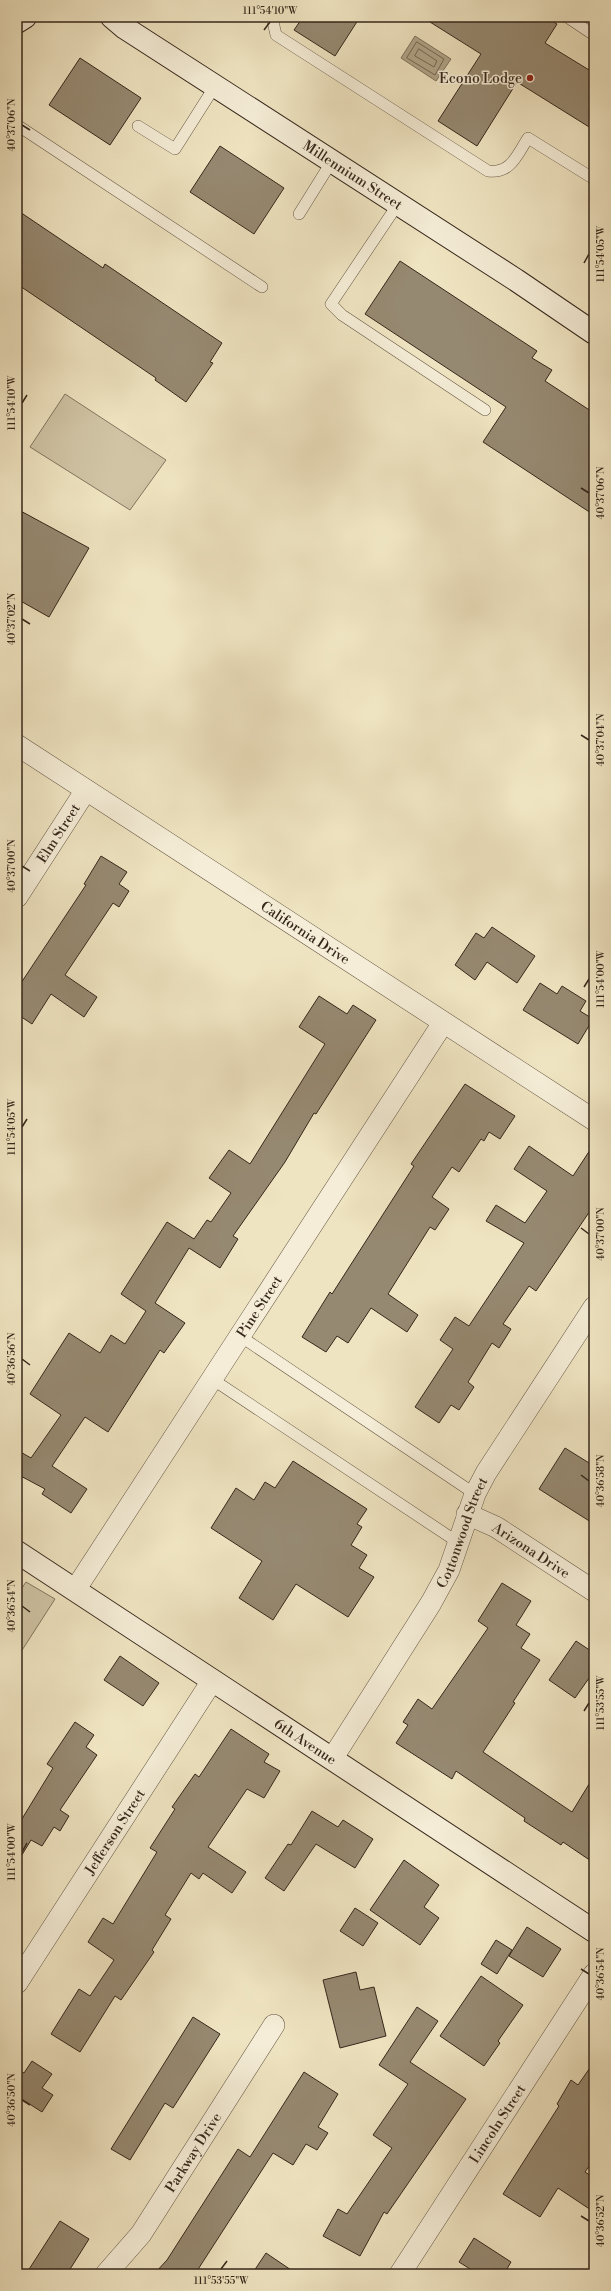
<svg xmlns="http://www.w3.org/2000/svg" width="611" height="2291" viewBox="0 0 611 2291" font-family="'Libre Bodoni',serif">
  <style>
    .green { fill: #d0c4a5; stroke: #837660 }
    .water { fill: #b0a489; stroke: #7f725d }
    .lines { fill: none; stroke-linecap: round; stroke-linejoin: round }
    .shore { stroke: #736652; stroke-width: 1 }
    .building { fill: #968971; stroke: #36271b }
    .lane-casing { stroke: #645644; stroke-width: 12 }
    .street-casing { stroke: #645644; stroke-width: 22 }
    .secondary-casing { stroke: #36271b; stroke-width: 24 }
    .lane { stroke: #f5edd7; stroke-width: 11 }
    .street { stroke: #f5edd7; stroke-width: 21 }
    .secondary { stroke: #f5edd7; stroke-width: 22 }
    .ticks { fill: none; stroke: #36271b; stroke-width: 1.5 }
    .poi-dot { fill: #8f2418; stroke: #f5edd7; stroke-width: 1.5 }
    .labels { text-anchor: middle; stroke-width: 3; stroke-linejoin: round; paint-order: stroke }
    .poi-label { font-size: 14px; fill: #36271b; stroke: #f5edd7; text-anchor: end }
    .street-label { font-size: 14px; fill: #36271b; stroke: #f5edd7 }
    .neatline { fill: none; stroke: #36271b; stroke-width: 1.5 }
    .ticks-label { font-size: 10px; text-anchor: middle; fill: #36271b }
  </style>
  <rect width="100%" height="100%" fill="#efe4c1"/>
  <filter id="stains"><feTurbulence type="fractalNoise" baseFrequency=".005" numOctaves="4"/><feColorMatrix values="0 0 0 0 .2 0 0 0 0 .09 0 0 0 0 .02 0 0 0 .5 -.17"/></filter>
  <radialGradient id="worn" r=".72"><stop offset=".6" stop-color="#630" stop-opacity="0"/><stop offset="1" stop-color="#630" stop-opacity=".3"/></radialGradient>
  <!-- green -->
  <g class="green">
    <polygon points="65,394 166,460 130,510 30,447"/>
    <polygon points="26,1582 55,1599 17,1658 17,1595"/>
  </g>
  <!-- water -->
  <polygon class="water" points="415,36 451,59 436,81 401,58"/>
  <g class="lines">
    <!-- shore -->
    <g class="shore">
      <polygon points="417,42 444,59 435,75 407,58"/>
      <polygon points="419,49 437,61 434,67 415,56"/>
    </g>
  </g>
  <!-- building -->
  <g class="building">
    <polygon points="303,17 360,17 335,56 294,30"/>
    <polygon points="422,17 545,17 557,24 545,43 594,73 594,130 517,82 477,146 438,121 481,54"/>
    <polygon points="80,58 141,98 110,145 49,105"/>
    <polygon points="220,146 284,188 254,234 190,192"/>
    <polygon points="17,210 103,268 105,264 222,343 210,362 213,363 186,402 155,380 156,378 17,284"/>
    <polygon points="400,261 537,351 532,358 552,370 545,381 594,413 594,515 483,442 506,407 365,314"/>
    <polygon points="17,509 89,548 49,617 17,599"/>
    <polygon points="101,856 127,872 119,884 129,891 119,907 113,903 65,975 97,997 84,1017 51,994 32,1024 17,1014 17,989 86,885 84,884"/>
    <polygon points="492,927 535,956 517,983 487,962 475,980 455,965 476,933 484,938"/>
    <polygon points="540,983 557,994 562,986 586,1001 580,1011 593,1019 578,1044 523,1010"/>
    <polygon points="319,996 347,1014 353,1005 376,1020 316,1114 314,1113 285,1162 233,1236 238,1239 220,1268 189,1248 155,1303 185,1323 164,1353 160,1350 108,1432 85,1417 52,1466 87,1489 71,1513 42,1494 45,1489 17,1474 17,1450 31,1458 61,1415 30,1394 69,1333 100,1353 111,1335 125,1344 146,1311 121,1294 167,1222 194,1239 207,1220 211,1222 231,1193 209,1178 229,1150 250,1164 325,1044 299,1027"/>
    <polygon points="465,1084 515,1116 500,1139 489,1132 484,1141 481,1139 459,1172 452,1167 432,1197 449,1209 435,1230 430,1227 388,1294 418,1315 407,1332 371,1308 348,1343 337,1336 326,1352 302,1337 330,1292 332,1294 414,1166 411,1164"/>
    <polygon points="594,1144 594,1205 536,1291 529,1286 503,1324 511,1329 499,1348 492,1343 468,1382 474,1387 459,1410 451,1405 439,1423 415,1407 453,1349 440,1340 455,1317 469,1326 524,1243 486,1221 496,1205 525,1223 547,1191 514,1169 529,1146 573,1176"/>
    <polygon points="565,1448 594,1466 594,1524 539,1489"/>
    <polygon points="293,1461 367,1509 357,1524 362,1527 351,1545 367,1555 359,1568 374,1577 348,1617 296,1584 273,1620 239,1598 262,1561 211,1528 236,1488 254,1500 265,1482 275,1488"/>
    <polygon points="502,1583 531,1601 516,1625 530,1634 521,1648 540,1660 513,1702 515,1703 483,1752 572,1812 594,1776 594,1863 563,1842 561,1845 524,1821 525,1818 456,1771 452,1779 396,1743 408,1725 403,1722 418,1699 432,1709 488,1628 478,1621"/>
    <polygon points="576,1641 594,1653 594,1671 575,1698 549,1680"/>
    <polygon points="120,1656 159,1683 143,1706 104,1680"/>
    <polygon points="75,1722 94,1735 86,1747 97,1755 60,1810 69,1816 60,1831 54,1827 42,1846 31,1840 17,1863 17,1827 53,1768 47,1764"/>
    <polygon points="231,1729 269,1754 264,1762 280,1771 264,1798 247,1789 208,1847 246,1872 232,1893 203,1873 199,1879 191,1873 165,1915 171,1919 152,1950 154,1952 121,2000 115,1996 80,2052 51,2034 79,1989 90,1996 114,1960 88,1942 103,1918 113,1924 157,1852 150,1848 175,1809 172,1807 195,1774 199,1777"/>
    <polygon points="312,1811 338,1827 343,1820 373,1839 355,1868 316,1844 284,1891 265,1878 288,1844 291,1845"/>
    <polygon points="404,1860 439,1885 424,1907 439,1918 420,1945 370,1910"/>
    <polygon points="355,1908 378,1923 363,1946 340,1931"/>
    <polygon points="527,1927 561,1949 543,1977 509,1956"/>
    <polygon points="496,1940 512,1950 497,1974 481,1964"/>
    <polygon points="356,1972 360,1990 374,1987 386,2036 340,2048 323,1980"/>
    <polygon points="481,1976 523,2005 498,2041 500,2043 484,2066 440,2036"/>
    <polygon points="417,2007 438,2021 410,2062 466,2099 387,2214 384,2212 360,2256 323,2236 338,2209 347,2214 392,2148 373,2135 408,2084 379,2065"/>
    <polygon points="193,2017 220,2034 173,2108 165,2103 130,2160 111,2149"/>
    <polygon points="32,2061 52,2074 42,2088 53,2095 42,2112 17,2096 17,2069 24,2073"/>
    <polygon points="594,2062 594,2159 585,2172 594,2178 594,2212 558,2188 540,2217 503,2194 559,2106 557,2104 571,2080 578,2085"/>
    <polygon points="304,2072 338,2094 318,2127 328,2133 317,2150 306,2144 293,2165 273,2153 195,2274 154,2274 167,2260 238,2149 250,2157"/>
    <polygon points="60,2221 89,2239 67,2274 26,2274"/>
    <polygon points="474,2238 511,2262 504,2274 478,2274 459,2262"/>
    <polygon points="266,2253 297,2274 252,2274"/>
  </g>
  <g class="lines">
    <!-- lane casing -->
    <g class="lane-casing">
      <g id="lane">
        <path d="M 272,17 L 276,35 L 488,171 C 511,174 517,155 528,138 L 594,179"/>
        <polyline points="567,17 594,35"/>
        <polyline points="17,125 262,287"/>
        <polyline points="138,126 175,149 215,86"/>
        <polyline points="398,204 331,304 342,315 485,410"/>
        <polyline points="299,214 332,161"/>
        <polyline points="240,1336 475,1494"/>
        <polyline points="212,1379 459,1543"/>
      </g>
    </g>
    <!-- street casing -->
    <g class="street-casing">
      <g id="street">
        <path id="s1" d="M 17,745 L 594,1120"/>
        <path id="s2" d="M 17,897 L 86,790"/>
        <path id="s3" d="M 467,1514 L 496,1527 L 594,1591"/>
        <path id="s4" d="M 75,1590 L 443,1023"/>
        <path id="s5" d="M 332,1759 L 431,1603 L 449,1570 L 475,1494 L 486,1473 L 594,1307"/>
        <path id="s6" d="M 17,1983 L 212,1681"/>
        <path id="s7" d="M 106,2274 L 141,2234 L 274,2025"/>
        <path id="s8" d="M 400,2274 L 594,1974"/>
      </g>
    </g>
    <!-- secondary casing -->
    <g class="secondary-casing">
      <g id="secondary">
        <path id="s9" d="M 112,17 L 125,28 L 516,280 L 594,333"/>
        <polyline points="17,22 25,17"/>
        <path id="s10" d="M 17,1552 L 594,1931"/>
      </g>
    </g>
    <!-- lane -->
    <use href="#lane" class="lane"/>
    <!-- street -->
    <use href="#street" class="street"/>
    <!-- secondary -->
    <use href="#secondary" class="secondary"/>
  </g>
  <!-- ticks -->
  <path class="ticks" d="M 264,30 L 270,22M 22,125 L 30,130M 584,263 L 589,254M 22,403 L 27,395M 581,488 L 589,493M 22,619 L 30,624M 581,735 L 589,740M 22,866 L 30,871M 584,987 L 589,979M 22,1127 L 27,1119M 581,1228 L 589,1234M 22,1359 L 30,1365M 581,1475 L 589,1481M 22,1606 L 30,1612M 584,1711 L 589,1703M 22,1852 L 27,1843M 581,1969 L 589,1974M 22,2100 L 30,2105M 581,2216 L 589,2221M 221,2269 L 227,2261"/>
  <!-- markers -->
  <circle class="poi-dot" cx="530" cy="78" r="4"/>
  <g class="labels">
    <!-- poi labels -->
    <g class="poi-label">
      <text x="522" y="83">Econo Lodge</text>
    </g>
    <!-- street labels -->
    <g class="street-label">
      <text dy="5" stroke="none"><textPath href="#s9" startOffset="288">Millennium Street</textPath></text>
      <text dy="5" stroke="none"><textPath href="#s2" startOffset="76">Elm Street</textPath></text>
      <text dy="5" stroke="none"><textPath href="#s1" startOffset="344">California Drive</textPath></text>
      <text dy="5" stroke="none"><textPath href="#s4" startOffset="338">Pine Street</textPath></text>
      <text dy="5" stroke="none"><textPath href="#s5" startOffset="262">Cottonwood Street</textPath></text>
      <text dy="5" stroke="none"><textPath href="#s3" startOffset="74">Arizona Drive</textPath></text>
      <text dy="5" stroke="none"><textPath href="#s10" startOffset="345">6th Avenue</textPath></text>
      <text dy="5" stroke="none"><textPath href="#s6" startOffset="180">Jefferson Street</textPath></text>
      <text dy="5" stroke="none"><textPath href="#s8" startOffset="179">Lincoln Street</textPath></text>
      <text dy="5" stroke="none"><textPath href="#s7" startOffset="150">Parkway Drive</textPath></text>
    </g>
  </g>
  <!-- margin -->
  <rect width="611" height="2291" fill="none" stroke="#efe4c1" stroke-width="44"/>
  <rect x="22" y="22" width="567" height="2247" class="neatline"/>
  <g class="ticks-label">
    <text x="270" y="14">111°54'10"W</text>
    <text transform="translate(11 125) rotate(-90)" y="4">40°37'06"N</text>
    <text transform="translate(600 254) rotate(-90)" y="4">111°54'05"W</text>
    <text transform="translate(11 403) rotate(-90)" y="4">111°54'10"W</text>
    <text transform="translate(600 493) rotate(-90)" y="4">40°37'06"N</text>
    <text transform="translate(11 619) rotate(-90)" y="4">40°37'02"N</text>
    <text transform="translate(600 740) rotate(-90)" y="4">40°37'04"N</text>
    <text transform="translate(11 866) rotate(-90)" y="4">40°37'00"N</text>
    <text transform="translate(600 979) rotate(-90)" y="4">111°54'00"W</text>
    <text transform="translate(11 1127) rotate(-90)" y="4">111°54'05"W</text>
    <text transform="translate(600 1234) rotate(-90)" y="4">40°37'00"N</text>
    <text transform="translate(11 1359) rotate(-90)" y="4">40°36'56"N</text>
    <text transform="translate(600 1481) rotate(-90)" y="4">40°36'58"N</text>
    <text transform="translate(11 1606) rotate(-90)" y="4">40°36'54"N</text>
    <text transform="translate(600 1703) rotate(-90)" y="4">111°53'55"W</text>
    <text transform="translate(11 1852) rotate(-90)" y="4">111°54'00"W</text>
    <text transform="translate(600 1974) rotate(-90)" y="4">40°36'54"N</text>
    <text transform="translate(11 2100) rotate(-90)" y="4">40°36'50"N</text>
    <text transform="translate(600 2221) rotate(-90)" y="4">40°36'52"N</text>
    <text x="221" y="2284">111°53'55"W</text>
  </g>
  <rect width="100%" height="100%" filter="url(#stains)"/>
  <rect width="100%" height="100%" fill="url(#worn)"/>
</svg>
